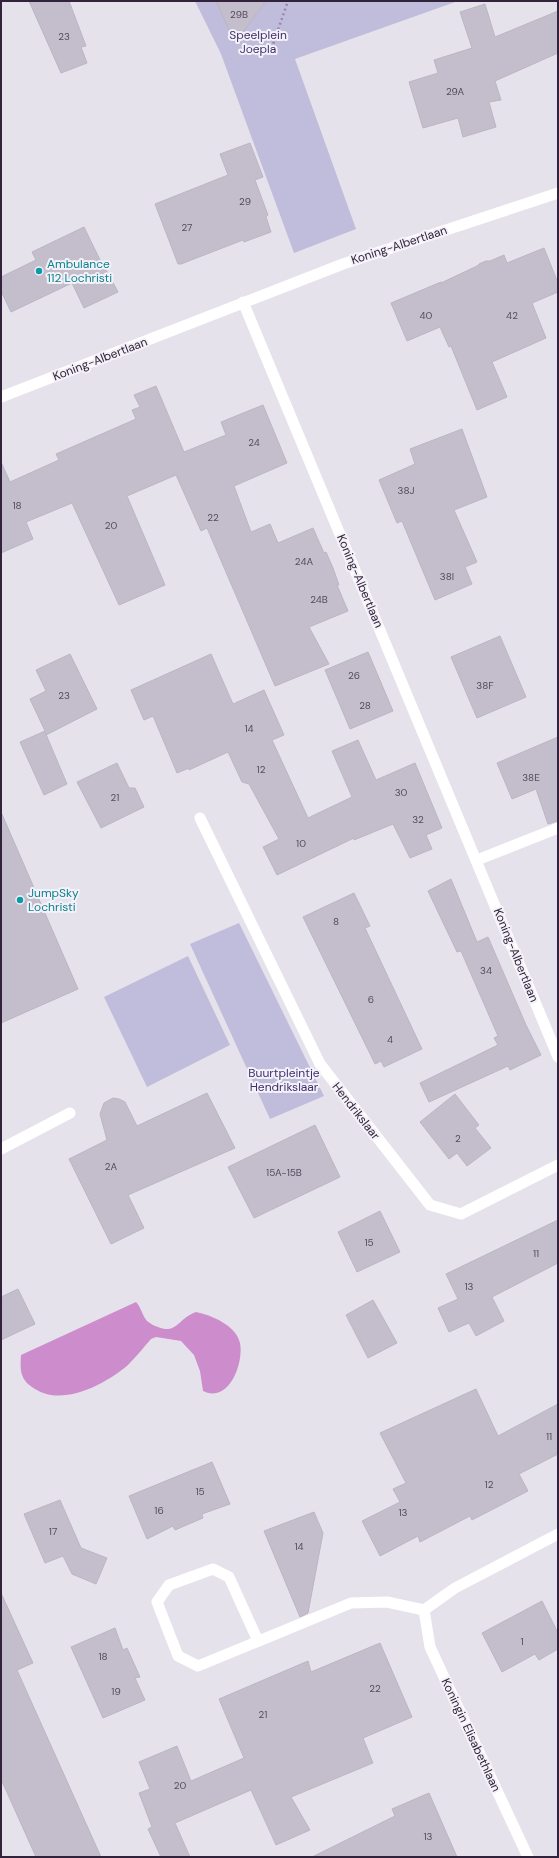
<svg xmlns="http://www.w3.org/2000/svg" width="559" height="1858" viewBox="0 0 559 1858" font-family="'DM Sans',sans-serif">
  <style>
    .green { fill: #c0bcdb }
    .water { fill: #cd8dcd }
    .building { fill: #c4becc; stroke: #bbb5c4 }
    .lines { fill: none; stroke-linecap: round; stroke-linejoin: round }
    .path { stroke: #9a84ad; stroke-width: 2.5; stroke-dasharray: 2 3; stroke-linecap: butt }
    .service { stroke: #fff; stroke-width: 11 }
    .minor { stroke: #fff; stroke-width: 11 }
    .tertiary { stroke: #fff; stroke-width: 11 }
    .culture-dot { fill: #0f9aa8; stroke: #f4f2f8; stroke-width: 1.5 }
    .labels { text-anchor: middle; stroke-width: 4; stroke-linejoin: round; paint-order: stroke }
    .number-label { font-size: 10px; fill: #564a5f }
    .park-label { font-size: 12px; fill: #3f2f70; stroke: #f4f2f8 }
    .street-label { font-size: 12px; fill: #31233b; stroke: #f4f2f8 }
    .culture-label { font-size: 12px; fill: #0d838f; stroke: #f4f2f8; text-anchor: start }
  </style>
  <rect width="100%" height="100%" fill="#e6e2eb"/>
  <!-- green -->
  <g class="green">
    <polygon points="195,1 458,1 295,59 356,229 294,253 221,54"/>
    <polygon points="239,923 324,1096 270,1119 190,944"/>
    <polygon points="188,956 230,1045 147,1087 104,997"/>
  </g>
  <!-- water -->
  <path class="water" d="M 136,1302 C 141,1307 142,1315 147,1321 C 151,1324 154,1326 158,1327 C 177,1335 178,1318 196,1312 C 211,1315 236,1325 240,1343 C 244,1363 229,1404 203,1391 L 200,1371 L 194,1355 L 181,1341 L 156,1337 L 151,1339 C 143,1348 136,1357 128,1365 C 106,1384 63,1407 35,1389 C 20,1380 20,1371 21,1355 Z"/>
  <!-- building -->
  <g class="building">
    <polygon points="29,1 69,1 86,46 81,47 87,63 61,73"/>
    <polygon points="216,1 266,1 235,43"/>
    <polygon points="485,4 495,37 558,11 558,53 495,81 501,100 489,102 496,127 463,137 458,118 423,128 409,82 438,73 434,60 472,48 460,12"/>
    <polygon points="250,143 263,177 255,180 268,215 266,217 271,232 244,242 243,240 181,264 178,264 155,204 228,175 220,154"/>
    <polygon points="84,227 104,268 105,268 118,292 84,308 72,283 11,312 1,291 1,277 36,260 32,252"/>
    <polygon points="544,248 558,283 558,292 532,303 546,338 492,362 507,397 477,410 451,346 449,347 440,327 407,341 391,303 441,282 441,283 477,266 479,264 486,261 490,261 504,255 507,263"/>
    <polygon points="156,386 184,452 226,435 221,422 263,405 287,463 234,486 251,532 270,524 278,543 313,528 324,553 326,552 333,568 339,585 337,585 348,611 309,627 329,664 275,686 207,528 201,531 176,475 127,496 165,585 119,605 72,503 26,522 33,539 1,553 1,462 10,482 59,460 56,454 136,419 132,410 140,407 134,395"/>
    <polygon points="462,429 487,497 454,510 477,562 465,567 472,584 435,600 402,521 397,523 379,480 415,464 410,449"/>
    <polygon points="500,636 526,697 477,718 451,657"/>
    <polygon points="368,652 393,711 350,729 325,670"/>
    <polygon points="70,654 97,709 46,735 45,732 67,784 44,795 20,742 45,731 30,699 46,691 36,670"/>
    <polygon points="211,654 233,704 264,690 284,735 272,740 308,818 352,797 332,751 358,740 376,780 415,763 442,828 426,835 432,849 410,858 393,824 354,840 354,838 277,875 263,847 279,839 249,784 242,782 228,752 189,770 189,768 177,773 153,716 144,720 131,690"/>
    <polygon points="558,737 558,821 548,824 536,789 512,799 497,763"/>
    <polygon points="117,763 129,788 135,788 144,807 101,828 77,782"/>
    <polygon points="1,812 78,989 1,1023"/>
    <polygon points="451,879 477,942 488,937 526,1025 541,1055 510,1070 508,1066 429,1102 420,1083 498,1045 494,1038 498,1036 461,951 457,952 428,891"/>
    <polygon points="354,893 370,926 365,928 422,1049 384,1067 381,1061 375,1064 303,917"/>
    <polygon points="207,1093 235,1148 128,1195 144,1228 111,1244 69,1159 107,1140 100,1114 104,1103 113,1098 119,1099 125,1102 137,1126"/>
    <polygon points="455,1094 479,1125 475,1128 491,1148 467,1166 457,1153 449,1159 420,1122"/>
    <polygon points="315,1125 340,1177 254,1218 228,1167"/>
    <polygon points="380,1211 400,1252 357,1272 338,1232"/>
    <polygon points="558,1220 558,1263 492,1297 504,1321 476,1336 469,1323 449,1332 438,1308 458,1299 446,1274"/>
    <polygon points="18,1289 35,1324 1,1340 1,1297"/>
    <polygon points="373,1300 397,1343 368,1358 346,1315"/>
    <polygon points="476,1389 498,1436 558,1404 558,1454 519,1474 528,1491 472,1520 470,1516 420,1542 418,1536 380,1556 362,1521 400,1502 393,1489 406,1483 380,1433"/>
    <polygon points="212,1462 230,1504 202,1514 203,1518 175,1530 173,1526 147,1539 129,1496"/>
    <polygon points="60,1500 81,1548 107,1558 96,1584 72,1574 63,1556 45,1563 24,1514"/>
    <polygon points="314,1512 323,1533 308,1613 300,1617 264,1531"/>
    <polygon points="1,1593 33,1663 17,1670 101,1857 36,1857 1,1779"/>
    <polygon points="542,1601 558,1633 558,1649 539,1660 535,1654 502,1672 482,1633"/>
    <polygon points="115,1628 123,1650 127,1648 140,1677 135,1678 145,1700 103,1718 71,1647"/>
    <polygon points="380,1643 412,1717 363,1738 373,1763 291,1797 310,1830 276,1845 251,1790 175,1823 190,1857 161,1857 148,1829 152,1827 139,1793 150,1789 139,1762 177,1746 191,1781 244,1758 219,1699 308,1661 311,1672"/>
    <polygon points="429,1793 457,1857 312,1857 395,1816 392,1809"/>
  </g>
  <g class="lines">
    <!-- path -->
    <polyline class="path" points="270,53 288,1"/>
    <!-- service -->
    <polyline class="service" points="477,860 558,828"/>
    <!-- minor -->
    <g class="minor">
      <polyline points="243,302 558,1057"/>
      <polyline points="200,818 320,1064 430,1205 461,1214 558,1165"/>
      <polyline points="1,1149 70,1113"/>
      <polyline points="258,1641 229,1577 213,1569 169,1585 157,1602 178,1656 198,1666 351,1603 387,1602 424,1610"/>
      <polyline points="528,1857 430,1647 424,1610 455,1588 558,1534"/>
    </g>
    <!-- tertiary -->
    <polyline class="tertiary" points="1,397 343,264 558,193"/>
  </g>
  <!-- markers -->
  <g class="culture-dot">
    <circle cx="39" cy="271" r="4"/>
    <circle cx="20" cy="900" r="4"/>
  </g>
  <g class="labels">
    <!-- number labels -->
    <g class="number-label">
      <text x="239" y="18">29B</text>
      <text x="64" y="40">23</text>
      <text x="455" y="95">29A</text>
      <text x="245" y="205">29</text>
      <text x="187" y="231">27</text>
      <text x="426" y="319">40</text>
      <text x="512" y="319">42</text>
      <text x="254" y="446">24</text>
      <text x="406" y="494">38J</text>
      <text x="17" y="509">18</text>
      <text x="213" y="521">22</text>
      <text x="111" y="529">20</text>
      <text x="304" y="565">24A</text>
      <text x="447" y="580">38I</text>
      <text x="319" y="603">24B</text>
      <text x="354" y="679">26</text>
      <text x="485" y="689">38F</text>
      <text x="64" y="699">23</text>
      <text x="365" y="709">28</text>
      <text x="249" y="732">14</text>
      <text x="261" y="773">12</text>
      <text x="531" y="781">38E</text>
      <text x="401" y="796">30</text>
      <text x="115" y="801">21</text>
      <text x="418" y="823">32</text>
      <text x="301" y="847">10</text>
      <text x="336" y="925">8</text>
      <text x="486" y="974">34</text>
      <text x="371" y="1003">6</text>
      <text x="390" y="1043">4</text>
      <text x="458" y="1142">2</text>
      <text x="111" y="1170">2A</text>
      <text x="284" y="1176">15A-15B</text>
      <text x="369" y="1246">15</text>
      <text x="536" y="1257">11</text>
      <text x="469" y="1290">13</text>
      <text x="549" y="1440">11</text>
      <text x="489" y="1488">12</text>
      <text x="200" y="1495">15</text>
      <text x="159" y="1514">16</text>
      <text x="403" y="1516">13</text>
      <text x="53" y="1535">17</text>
      <text x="299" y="1550">14</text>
      <text x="522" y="1645">1</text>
      <text x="103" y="1660">18</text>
      <text x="375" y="1692">22</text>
      <text x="116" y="1695">19</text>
      <text x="263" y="1718">21</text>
      <text x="180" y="1789">20</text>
      <text x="428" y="1840">13</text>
    </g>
    <!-- park labels -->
    <g class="park-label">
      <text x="258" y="39">Speelplein<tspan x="258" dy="14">Joepla</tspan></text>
      <text x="284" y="1077">Buurtpleintje<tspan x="284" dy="14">Hendrikslaar</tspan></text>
    </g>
    <!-- street labels -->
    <g class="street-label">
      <text transform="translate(399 245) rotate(-18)" y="4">Koning-Albertlaan</text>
      <text transform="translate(100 359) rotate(-21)" y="4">Koning-Albertlaan</text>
      <text transform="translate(360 581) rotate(67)" y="4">Koning-Albertlaan</text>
      <text transform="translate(516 955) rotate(68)" y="4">Koning-Albertlaan</text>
      <text transform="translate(356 1111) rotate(52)" y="4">Hendrikslaar</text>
      <text transform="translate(471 1735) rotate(65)" y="4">Koningin Elisabethlaan</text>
    </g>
    <!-- culture labels -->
    <g class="culture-label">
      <text x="47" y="268">Ambulance<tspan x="47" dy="14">112 Lochristi</tspan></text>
      <text x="28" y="897">JumpSky<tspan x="28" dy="14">Lochristi</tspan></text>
    </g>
  </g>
  <!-- border -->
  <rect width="559" height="1858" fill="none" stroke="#31233b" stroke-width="4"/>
</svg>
